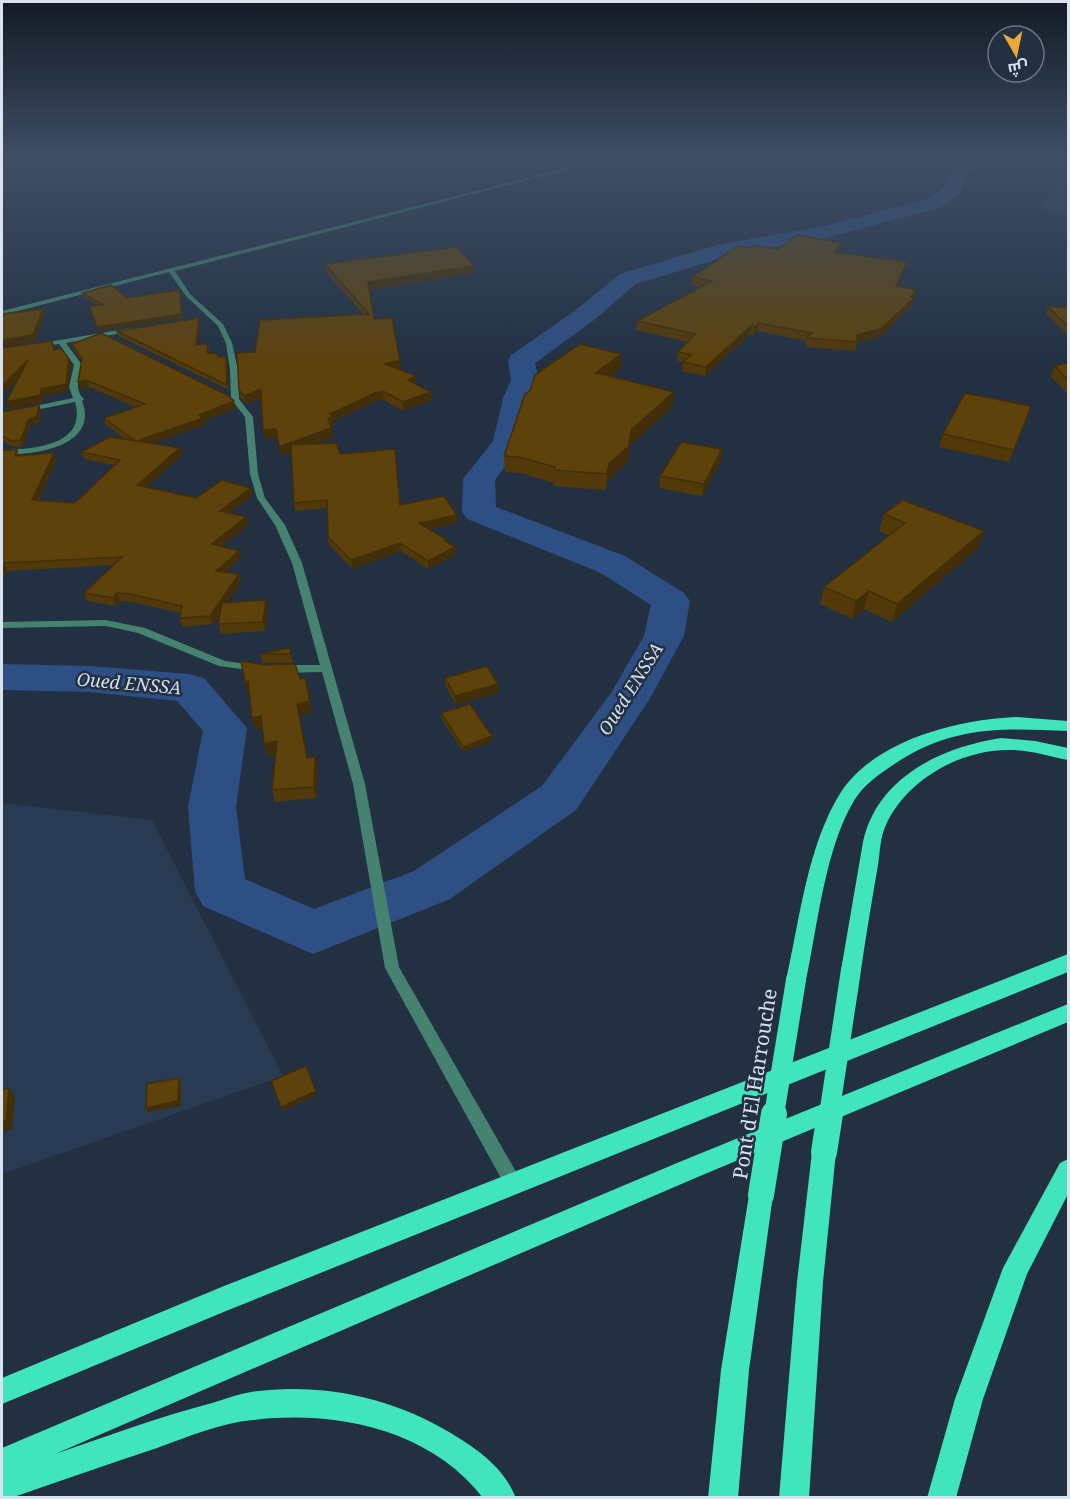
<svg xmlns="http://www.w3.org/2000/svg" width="1070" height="1499" viewBox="0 0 1070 1499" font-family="'Noto Serif',Cairo,serif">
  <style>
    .built { fill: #293b52 }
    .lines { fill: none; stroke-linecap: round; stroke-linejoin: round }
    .river { fill: #2e4f84; fill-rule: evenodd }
    .minor { fill: #458270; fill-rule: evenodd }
    .trunk { fill: #40e5bc; fill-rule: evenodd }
    .trunk-bridge-far1 { stroke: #40e5bc; stroke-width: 20 }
    .trunk-bridge { stroke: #40e5bc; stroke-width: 26 }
    .wall { fill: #513909 }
    .shaded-wall { fill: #422e08 }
    .building { fill: #5e420b; stroke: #422e08; stroke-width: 1.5 }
    .labels { text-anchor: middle; stroke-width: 5; stroke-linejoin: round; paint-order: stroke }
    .water-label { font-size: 18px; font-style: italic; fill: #d3deee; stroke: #223042 }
    .near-street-label { font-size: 20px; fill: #d9e2ee; stroke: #223042 }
  </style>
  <rect width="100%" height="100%" fill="#223042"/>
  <!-- built -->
  <g class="built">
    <polygon points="1068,172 1068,216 1040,208 1063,173"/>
    <polygon points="2,803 152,820 283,1076 2,1174"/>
  </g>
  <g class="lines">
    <!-- river -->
    <polygon class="river" points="965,156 988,156 967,175 959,194 942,207 826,238 722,258 636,284 594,320 535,363 539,380 531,398 523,443 495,480 496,507 625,556 684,593 690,601 684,636 649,700 576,810 450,899 313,954 203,906 195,891 188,807 203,731 177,701 90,692 2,690 2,664 90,666 189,674 204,678 247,728 236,807 245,879 314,909 414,871 542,786 611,693 644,636 651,605 599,572 467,519 462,512 463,479 493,441 503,398 511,380 508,361 511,355 576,310 620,274 717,245 825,226 928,199 944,187 952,170"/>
    <!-- minor -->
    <g class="minor">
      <polygon points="614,156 621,156 175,271 190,294 223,324 232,343 238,370 239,399 253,417 258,474 265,498 285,525 302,563 365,784 399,967 519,1177 522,1183 519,1189 513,1192 507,1189 385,968 353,784 322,672 282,673 276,669 282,665 320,665 292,563 275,525 257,498 250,474 245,417 231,399 230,370 226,343 218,326 186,296 169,272 2,315 2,311"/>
      <path d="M 131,328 L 133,329 L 133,331 L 66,343 L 82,365 C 79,377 74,390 84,399 L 82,401 C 100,447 31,456 2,454 L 2,450 C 30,449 88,447 75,402 L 2,417 L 2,413 L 73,398 L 69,387 L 74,365 L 59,344 L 38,347 L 35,345 L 36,344 Z"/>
      <polygon points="106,620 145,628 225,661 256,665 261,668 256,671 219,666 138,633 106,626 2,628 2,622"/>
    </g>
    <!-- trunk -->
    <g class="trunk">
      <path d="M 1017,717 L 1068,721 L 1068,731 C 1002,728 951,725 893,765 C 879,774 864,785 855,799 C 825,848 818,924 806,980 L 803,986 L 796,989 L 789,986 L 786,980 C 800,919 807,846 841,792 C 875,740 959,719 1017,717 Z"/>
      <path d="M 1001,738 L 1035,741 L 1068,748 L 1068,760 C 1049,756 1030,750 1010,750 C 961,749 906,780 886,825 C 880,837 880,852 878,865 C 872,900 866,935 861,970 L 858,976 L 851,979 L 844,976 L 841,970 L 863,842 C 877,777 942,747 1001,738 Z"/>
      <polygon points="1068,954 1068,972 226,1311 2,1404 2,1378 224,1286"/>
      <path d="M 1068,1004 L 1068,1022 L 693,1179 L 55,1454 C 107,1436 159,1417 212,1403 C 225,1399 238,1394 251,1392 C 319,1382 391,1397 449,1432 C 477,1449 503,1466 516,1498 L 483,1498 C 430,1429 335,1410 253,1420 C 221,1423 187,1437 157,1448 C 108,1464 60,1481 11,1498 L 2,1498 L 2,1448 L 677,1163 Z"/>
      <polygon points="824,1141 832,1144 836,1152 823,1282 809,1498 779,1498 797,1282 812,1152 816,1144"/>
      <polygon points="1068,1159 1068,1194 1027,1274 983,1399 956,1498 927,1498 955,1399 1003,1268 1060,1163"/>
      <polygon points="761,1183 770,1186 773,1195 749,1370 738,1498 708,1498 721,1370 749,1195 752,1186"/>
    </g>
    <!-- trunk-bridge-far1 -->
    <g class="trunk-bridge-far1">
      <polyline points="774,1115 796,980"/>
      <polyline points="829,1115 851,970"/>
    </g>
    <!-- trunk-bridge -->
    <g class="trunk-bridge">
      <polyline points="824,1152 830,1114"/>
      <polyline points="761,1195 774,1114"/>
    </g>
  </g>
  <!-- wall -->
  <g class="wall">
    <polygon points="842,243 840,251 838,253 905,270 898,286 917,290 912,306 880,337 857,343 855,351 805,347 806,341 757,331 753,336 750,334 705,376 682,371 683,362 677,361 678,352 688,342 636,330 637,321 700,287 691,285 692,277 778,249"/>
    <polygon points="325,264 475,273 369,290 374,319 401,368 398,369 416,384 432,400 403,411 384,400 376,401 333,421 334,425 331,426 333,437 313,444 340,454 401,505 457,515 457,523 429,529 455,547 455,555 428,569 401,551 353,569 329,545 328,537 327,508 295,511 294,503 291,452 280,456 277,437 265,439 262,398 246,404 241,398 239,390 364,315 326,272"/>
    <polygon points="82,293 127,298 180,294 183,318 98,331 89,306 98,305 83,296"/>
    <polygon points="1048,307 1068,307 1068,336 1046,314"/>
    <polygon points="200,323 198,345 208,344 209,350 209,354 218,357 226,357 229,390 118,336 117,331"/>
    <polygon points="72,344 234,401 235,409 204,421 205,425 153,443 180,448 182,455 146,487 196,498 253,495 229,513 246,517 248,525 221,547 239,551 241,558 226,572 239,574 241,582 226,603 266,600 268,609 265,631 221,634 218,624 221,612 212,624 182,627 180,618 181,613 132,602 120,601 115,606 87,601 84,593 113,565 7,571 2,580 17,450 19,455 56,461 39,500 75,503 114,465 84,459 81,452 125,439 106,425 104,418 136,407 89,387 81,389 78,382 82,362 74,350"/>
    <polygon points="1068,363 1068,395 1051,376 1055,366"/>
    <polygon points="621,368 610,376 674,392 672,407 630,445 628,462 608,480 606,490 554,486 554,483 520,473 505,472 504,456"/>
    <polygon points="39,405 41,411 40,422 30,426 23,446 14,447 2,441 2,412"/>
    <polygon points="1031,406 1009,462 939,447 943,434"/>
    <polygon points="722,449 721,461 702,496 659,488 660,476"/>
    <polygon points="884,514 978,548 892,622 864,609 852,619 820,604 824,587 890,536 879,531"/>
    <polygon points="260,654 291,654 293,663 263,663"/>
    <polygon points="445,678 498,693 456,705 446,687"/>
    <polygon points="245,682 312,713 300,715 307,758 315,757 318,769 316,798 275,802 272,790 276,754 267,755 264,744 262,728 255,729 249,693 248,693"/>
    <polygon points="441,713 493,741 463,751 441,718"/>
  </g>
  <!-- shaded-wall -->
  <g class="shaded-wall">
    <polygon points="842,243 840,251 833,260 834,252"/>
    <polygon points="907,262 905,270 894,294 896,286"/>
    <polygon points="474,266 475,273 369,290 368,282"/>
    <polygon points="917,290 912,306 880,337 857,343 857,335 911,297"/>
    <polygon points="180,294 183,318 98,331 97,327"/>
    <polygon points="43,309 45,315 35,341 2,347 2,340"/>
    <polygon points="199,318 200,323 198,350 196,345"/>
    <polygon points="758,323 757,331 753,336 755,328"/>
    <polygon points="752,325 750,334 705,376 706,367"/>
    <polygon points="621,354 621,368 595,388 596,373"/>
    <polygon points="226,357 227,362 229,390 227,385"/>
    <polygon points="69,359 72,365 68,391 44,396 43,402 9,409 6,402 41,389"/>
    <polygon points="28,360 31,367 2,395 2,386"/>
    <polygon points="400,360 401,368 386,372 385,364"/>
    <polygon points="416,376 416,384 408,380"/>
    <polygon points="86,380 89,387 81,389 78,382"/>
    <polygon points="261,389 263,398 246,404 244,396"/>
    <polygon points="383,391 384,400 376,401 333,421 334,425 329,426 328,418 330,414 375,393"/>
    <polygon points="431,392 432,400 403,411 403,402"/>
    <polygon points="674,392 672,407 630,445 628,462 608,480 606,490 607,474 609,464 631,430"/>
    <polygon points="234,401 235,409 204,421 205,425 139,448 137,441"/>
    <polygon points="39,405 41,411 40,422 30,426 23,446 21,440 28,420"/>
    <polygon points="331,428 333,437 280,456 279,447"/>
    <polygon points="276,429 278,437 265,439 263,430"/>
    <polygon points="180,448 182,455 139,493 137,485"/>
    <polygon points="722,449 721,461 702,496 704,484"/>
    <polygon points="54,453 56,461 35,507 32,500"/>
    <polygon points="251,488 253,495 222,518 220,511"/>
    <polygon points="457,515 457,523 420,531 419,523"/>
    <polygon points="246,517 248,525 214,552 212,544"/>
    <polygon points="984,531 978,548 892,622 897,604"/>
    <polygon points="400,543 401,551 353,569 351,560"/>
    <polygon points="455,547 455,555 428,569 428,561"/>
    <polygon points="239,551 241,558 218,579 216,571"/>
    <polygon points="4,563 7,571 2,580 2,566"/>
    <polygon points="239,574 241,582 212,624 210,616"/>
    <polygon points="869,591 864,609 852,619 856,601"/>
    <polygon points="117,593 120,601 115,606 113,598"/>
    <polygon points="266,600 268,609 265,631 263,622"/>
    <polygon points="305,678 312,713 300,715 309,770 297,704"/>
    <polygon points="248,681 251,693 248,693 245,682"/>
    <polygon points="498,684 498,693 456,705 455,696"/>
    <polygon points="261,716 264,727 255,729 252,718"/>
    <polygon points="492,736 493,741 463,751 463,747"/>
    <polygon points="277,741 280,753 267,755 264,744"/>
    <polygon points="315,757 318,769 316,798 314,787"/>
    <polygon points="179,1078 181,1083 181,1106 148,1112 146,1108"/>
    <polygon points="9,1088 15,1096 12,1129 2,1132 2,1122"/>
    <polygon points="316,1091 317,1095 283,1111 281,1107"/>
  </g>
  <!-- building -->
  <g class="building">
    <polygon points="798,235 842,243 834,252 907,262 896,286 917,290 911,297 914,298 882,328 857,335 857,342 806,338 812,333 758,323 755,328 752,325 706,367 683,362 691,355 678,352 695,334 637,321 712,281 692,277 738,246 749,248 754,245 778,249"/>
    <polygon points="457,247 474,266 368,282 374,319 392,318 400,360 385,364 416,376 408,380 431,392 403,402 383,391 375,393 330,414 333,417 328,418 331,428 279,447 276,429 263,430 261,389 244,396 239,390 237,353 255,352 260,320 369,314 325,264"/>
    <polygon points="111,285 127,298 179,290 182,314 97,327 89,306 103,305 82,293"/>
    <polygon points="1048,307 1068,307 1068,326"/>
    <polygon points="43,309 33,335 2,340 2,314"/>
    <polygon points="199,318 196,345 208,344 207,354 216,353 218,357 226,357 227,385 117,331"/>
    <polygon points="101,333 229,396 234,401 199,415 203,418 137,441 180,448 137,485 196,498 222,480 251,488 220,511 246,517 212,544 239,551 216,571 239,574 210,616 180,618 182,606 130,594 117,593 113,598 84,593 122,557 4,563 2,566 2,450 17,450 15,456 54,453 32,500 75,503 120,460 81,452 110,437 136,441 104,418 145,404 86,380 78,382 82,359 72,344"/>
    <polygon points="52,341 54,350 61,348 69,359 66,384 41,389 40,395 6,402 28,360 2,386 2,348"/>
    <polygon points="580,344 621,354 596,373 674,392 631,430 629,446 609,464 607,474 554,470 555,467 519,457 504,456 525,394 530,391 535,375"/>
    <polygon points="1068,363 1068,380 1055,366"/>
    <polygon points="965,393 1031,406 1014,450 943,434"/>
    <polygon points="39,405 37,416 28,420 21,440 11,441 2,436 2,412"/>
    <polygon points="681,442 722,449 704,484 660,476"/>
    <polygon points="336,443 340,454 395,449 400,505 444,496 457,515 419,523 447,540 445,541 455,547 428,561 400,543 351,560 328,537 327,500 294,503 291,445"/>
    <polygon points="903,500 984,531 897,604 869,591 856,601 824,587 905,523 884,514"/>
    <polygon points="266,600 263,622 218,624 222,603"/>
    <polygon points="289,648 291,654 260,654"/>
    <polygon points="241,661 264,665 295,664 300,679 305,678 310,701 297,704 307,758 315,757 314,787 272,790 277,741 264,744 261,716 252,718 248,681 245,682"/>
    <polygon points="487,666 498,684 455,696 445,678"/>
    <polygon points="470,704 492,736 463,747 441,713"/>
    <polygon points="306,1066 316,1091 281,1107 271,1081"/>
    <polygon points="179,1078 178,1101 146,1108 147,1084"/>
    <polygon points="9,1088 6,1121 2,1122 2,1090"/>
  </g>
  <!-- sky -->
  <linearGradient id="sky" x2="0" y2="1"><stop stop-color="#131a24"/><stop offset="0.43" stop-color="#3e4e65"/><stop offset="1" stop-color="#3e4e65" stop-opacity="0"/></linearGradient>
  <rect width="1070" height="366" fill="url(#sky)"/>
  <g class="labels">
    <!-- water labels -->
    <g class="water-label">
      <text transform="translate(129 684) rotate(5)" y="6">Oued ENSSA</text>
      <text transform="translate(631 689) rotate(-58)" y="6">Oued ENSSA</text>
    </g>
    <!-- near-street labels -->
    <g class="near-street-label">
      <text transform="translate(755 1084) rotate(-81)" y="7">Pont d'El Harrouche</text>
    </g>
  </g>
  <!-- border -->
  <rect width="1070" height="1499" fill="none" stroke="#d9e2ee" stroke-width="6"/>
  <!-- north arrow -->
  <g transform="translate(1016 54) rotate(171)"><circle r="28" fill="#223042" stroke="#6b7787" stroke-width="1.5"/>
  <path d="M0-4.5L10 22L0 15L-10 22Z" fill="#eca93a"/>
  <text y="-9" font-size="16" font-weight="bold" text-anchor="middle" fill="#d9e2ee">ش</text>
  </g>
</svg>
